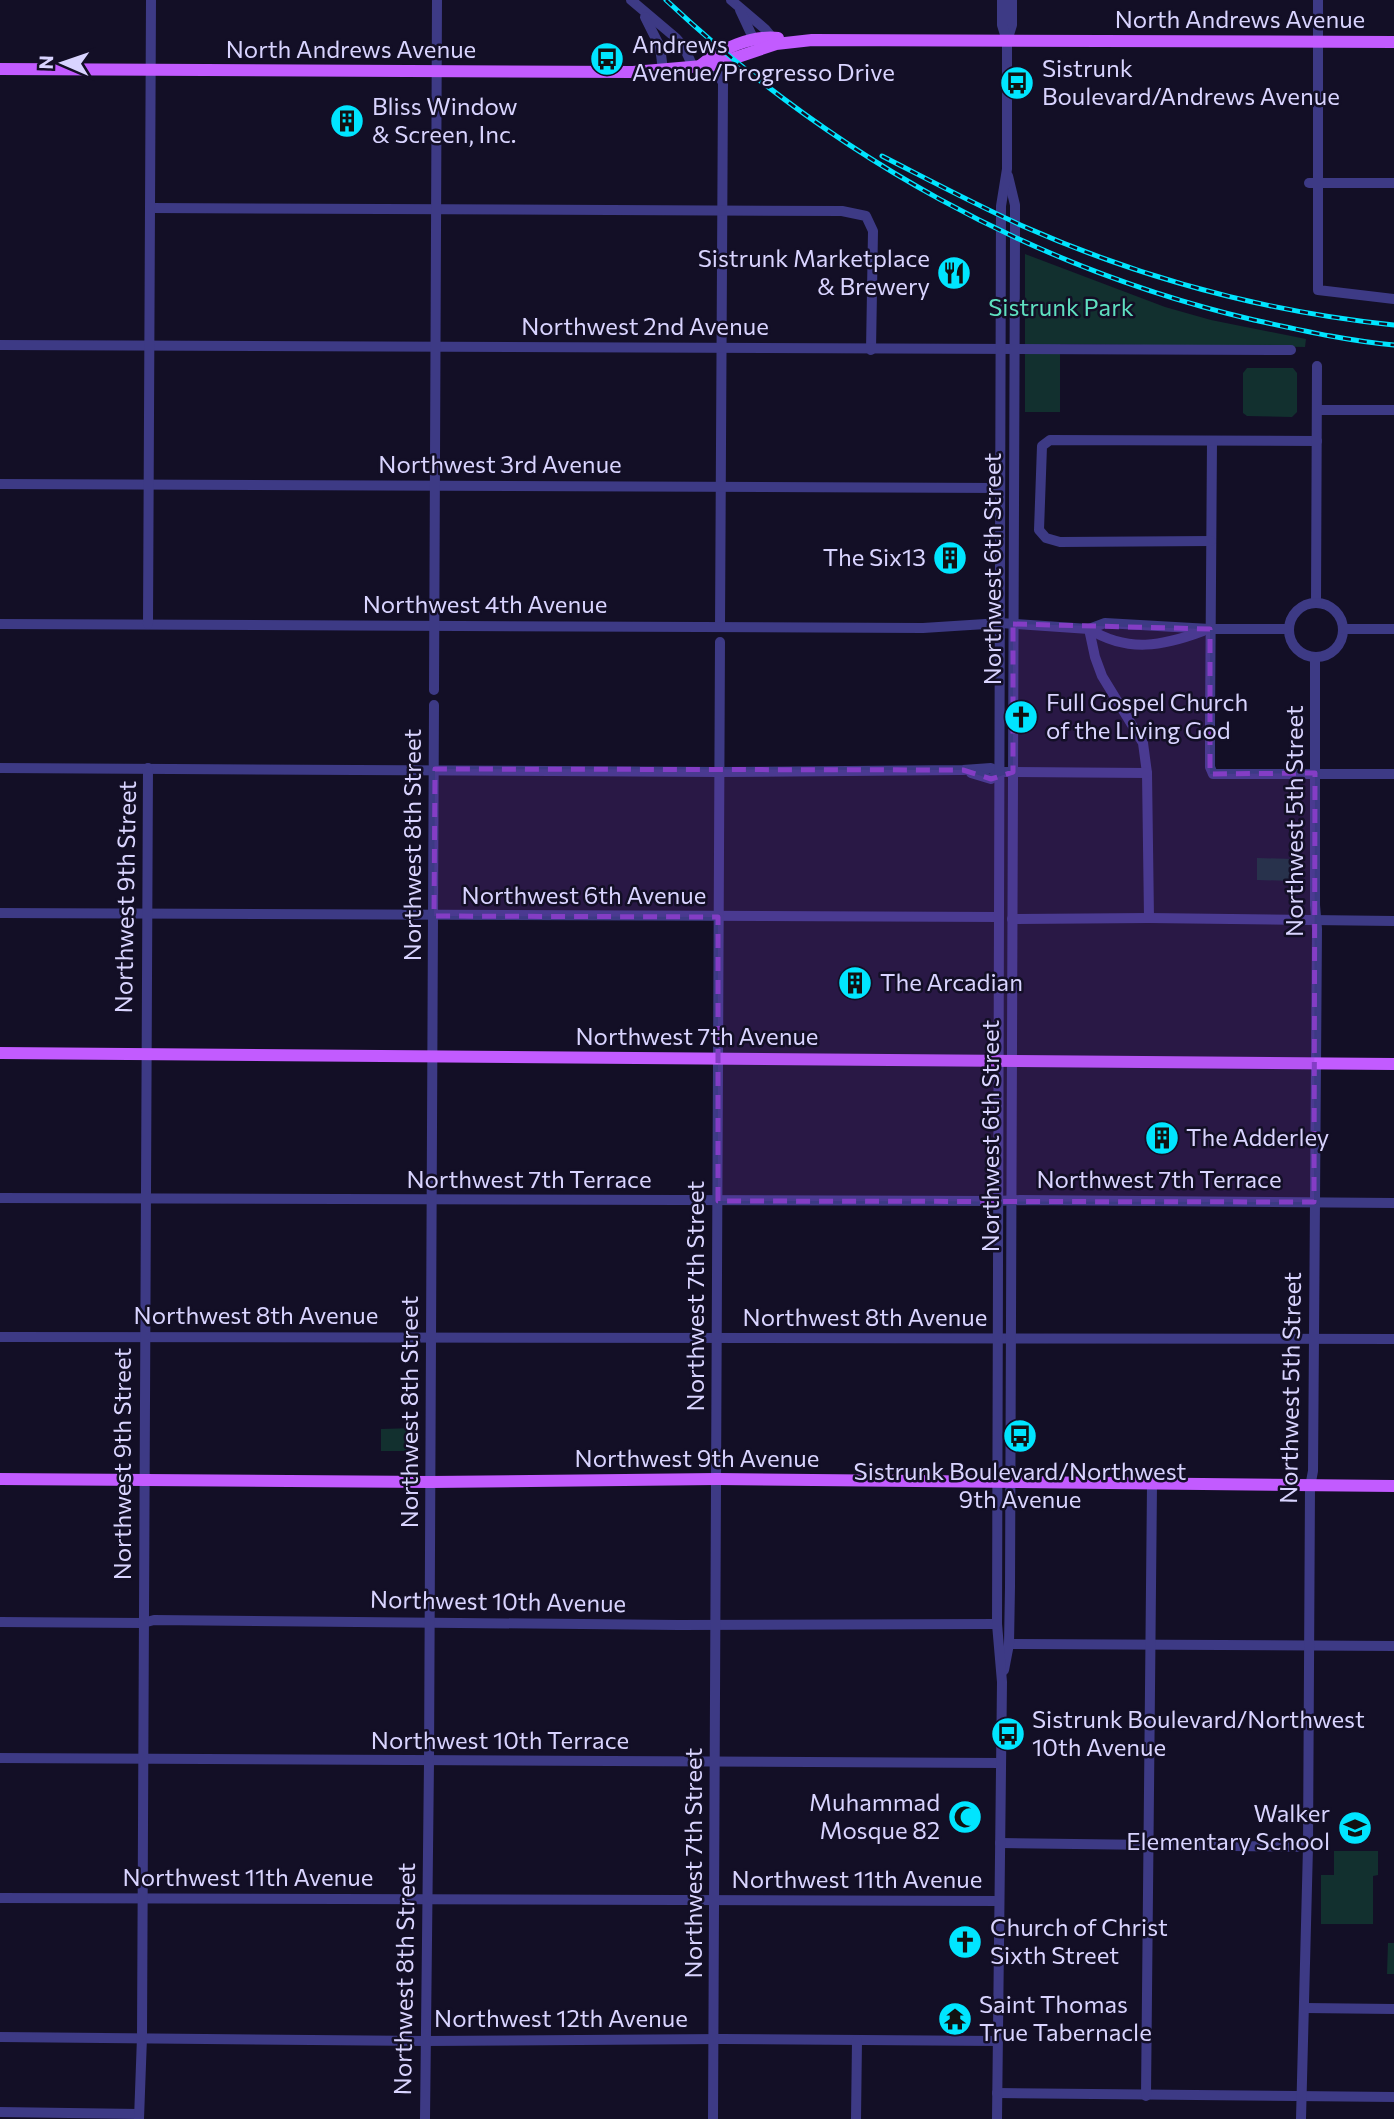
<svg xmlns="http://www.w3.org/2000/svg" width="1394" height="2119" viewBox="0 0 1394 2119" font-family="Commissioner,sans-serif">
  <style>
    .green { fill: #12302f }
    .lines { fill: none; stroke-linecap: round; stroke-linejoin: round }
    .minor { stroke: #3d3a85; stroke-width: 10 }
    .major { stroke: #c25bff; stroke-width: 12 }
    .rail-casing { stroke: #00e5ff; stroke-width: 5 }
    .rail { stroke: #130f26; stroke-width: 2.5; stroke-dasharray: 8; stroke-linecap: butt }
    .marked { fill: #843dc5; fill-opacity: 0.2; stroke: #843dc5; stroke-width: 5; stroke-dasharray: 14 9; stroke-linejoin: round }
    .labels { text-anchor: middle; stroke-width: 5; stroke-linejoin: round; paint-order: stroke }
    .street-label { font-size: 24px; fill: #d9d4ff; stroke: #130f26 }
    .poi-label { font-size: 24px; fill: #d9d4ff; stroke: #130f26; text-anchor: start }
    .park-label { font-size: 24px; fill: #5fe0c0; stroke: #130f26 }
  </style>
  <rect width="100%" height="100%" fill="#130f26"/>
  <!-- green -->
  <g class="green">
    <polygon points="1025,254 1165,307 1211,320 1306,339 1305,347 1060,344 1060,412 1025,412"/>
    <polygon points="1247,368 1293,368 1297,373 1297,412 1292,417 1247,416 1243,413 1243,373"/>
    <polygon points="1257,858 1293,859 1293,881 1257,880"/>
    <polygon points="416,1428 416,1451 381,1451 381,1429"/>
    <polygon points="1334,1851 1378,1851 1378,1875 1373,1876 1373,1924 1321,1924 1321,1875 1334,1875"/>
    <polygon points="1388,1943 1394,1943 1394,1974 1387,1974"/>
  </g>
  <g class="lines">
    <!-- minor -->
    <g class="minor">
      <polyline points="631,0 676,38 684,47 693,67"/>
      <polyline points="731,0 765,29 775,41"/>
      <polyline points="1318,0 1318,290 1394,299"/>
      <polyline points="740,10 754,40"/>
      <polyline points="645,17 660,47 663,70"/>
      <polyline points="1007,41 1012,25 1012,0"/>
      <polyline points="714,65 723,83 720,627"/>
      <polyline points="1309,183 1394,183"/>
      <polyline points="151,208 842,211 866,216 873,231 871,350"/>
      <polyline points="0,345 1291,350"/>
      <polyline points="1317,410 1394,410"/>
      <polyline points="1212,441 1210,723 1210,767 1213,774 1394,774"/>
      <polyline points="0,484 1000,488"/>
      <polyline points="1211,541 1060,542 1046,538 1039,530 1042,446 1050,440 1317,441"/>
      <polyline points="1316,603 1317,366"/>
      <circle cx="1316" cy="630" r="27"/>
      <polyline points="0,624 923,628 1001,623 1089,629 1105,623 1210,629 1289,629"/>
      <polyline points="148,624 151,0"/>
      <polyline points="1089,629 1095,657 1102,676 1143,743 1147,773 1149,918"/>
      <path d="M 1089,629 C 1128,653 1163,646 1203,631"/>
      <polyline points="1343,629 1394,629"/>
      <polyline points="434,690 437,0"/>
      <polyline points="0,768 719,772 963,770 991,768 1000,772 1147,773"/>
      <polyline points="971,773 991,779 1000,772"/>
      <polyline points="0,913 999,917"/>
      <polyline points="1012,919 1149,918 1394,921"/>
      <polyline points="0,1198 997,1201 1020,1200 1394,1203"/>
      <polyline points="0,1337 1394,1339"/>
      <polyline points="0,1622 143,1623 154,1620 679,1625 997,1624"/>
      <polyline points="1009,1644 1394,1646"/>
      <polyline points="1004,1670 1009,1644 1010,1587 1015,237 1015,205 1008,176"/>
      <polyline points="0,1758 1001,1763"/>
      <polyline points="1000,1843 1308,1847"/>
      <polyline points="0,1898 999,1901"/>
      <polyline points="1305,2008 1394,2009"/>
      <polyline points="0,2037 425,2041 722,2039 997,2041"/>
      <polyline points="997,2093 1394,2097"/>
      <polyline points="1146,2096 1152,1485"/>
      <polyline points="0,2112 139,2114"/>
      <polyline points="139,2119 142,2037 148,768"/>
      <polyline points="425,2119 429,1762 434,705"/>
      <polyline points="713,2119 720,642"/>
      <polyline points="856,2119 857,2040"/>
      <polyline points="997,2119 1002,1682 997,1624 1001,206 1007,169 1007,41 1002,25 1002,0"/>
      <polyline points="1301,2119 1308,1847 1310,1487 1313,1471 1317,929 1315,905 1315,657"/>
    </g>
    <!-- major -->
    <g class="major">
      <path d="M 701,65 C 720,49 752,35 778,38"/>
      <polyline points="0,69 633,72 714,65 776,44 812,40 1394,42"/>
      <polyline points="0,1053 1394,1064"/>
      <polyline points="0,1479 430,1482 717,1479 1394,1486"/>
    </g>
    <!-- rail casing -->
    <g class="rail-casing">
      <g id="rail">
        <path d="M 666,0 C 831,155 1032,268 1254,320 C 1300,330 1347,341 1394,345"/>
        <path d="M 882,156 C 929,180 976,205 1025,227 C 1141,278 1267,312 1394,325"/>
      </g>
    </g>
    <!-- rail -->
    <use href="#rail" class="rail"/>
  </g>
  <!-- marked area -->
  <path class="marked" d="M 1013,624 L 1210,629 L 1210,774 L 1315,773 L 1314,1202 L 718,1201 L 718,917 L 434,916 L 435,769 L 963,770 L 991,779 L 1013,772 Z"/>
  <!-- icons -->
  <defs>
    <g id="bus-disc" transform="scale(1.75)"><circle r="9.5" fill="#00e5ff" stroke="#130f26"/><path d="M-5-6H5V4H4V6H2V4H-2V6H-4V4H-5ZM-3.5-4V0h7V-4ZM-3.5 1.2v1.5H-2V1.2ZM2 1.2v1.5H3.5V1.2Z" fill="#111"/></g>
    <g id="building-disc" transform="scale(1.75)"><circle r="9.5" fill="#00e5ff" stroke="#130f26"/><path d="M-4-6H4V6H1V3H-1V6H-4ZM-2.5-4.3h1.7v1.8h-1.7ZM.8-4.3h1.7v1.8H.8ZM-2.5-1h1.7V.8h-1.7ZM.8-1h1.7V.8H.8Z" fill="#111"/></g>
    <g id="restaurant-disc" transform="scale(1.75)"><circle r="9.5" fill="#00e5ff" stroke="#130f26"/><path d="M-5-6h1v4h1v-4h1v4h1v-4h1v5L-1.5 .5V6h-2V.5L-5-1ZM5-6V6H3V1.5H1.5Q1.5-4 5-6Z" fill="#111"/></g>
    <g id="church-disc" transform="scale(1.75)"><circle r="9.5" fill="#00e5ff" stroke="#130f26"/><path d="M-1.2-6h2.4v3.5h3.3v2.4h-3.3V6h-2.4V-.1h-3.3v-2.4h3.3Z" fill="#111"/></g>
    <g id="mosque-disc" transform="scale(1.75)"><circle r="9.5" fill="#00e5ff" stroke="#130f26"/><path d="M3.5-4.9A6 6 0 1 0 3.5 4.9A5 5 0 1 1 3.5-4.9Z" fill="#111"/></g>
    <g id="school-disc" transform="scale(1.75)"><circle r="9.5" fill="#00e5ff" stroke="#130f26"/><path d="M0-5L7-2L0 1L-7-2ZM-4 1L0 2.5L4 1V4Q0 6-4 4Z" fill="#111"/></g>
    <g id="temple-disc" transform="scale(1.75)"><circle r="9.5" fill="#00e5ff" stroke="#130f26"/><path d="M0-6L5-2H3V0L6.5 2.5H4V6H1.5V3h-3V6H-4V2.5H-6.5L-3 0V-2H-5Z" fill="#111"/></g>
  </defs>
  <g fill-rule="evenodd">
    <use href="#bus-disc" x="607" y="59"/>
    <use href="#bus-disc" x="1017" y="83"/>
    <use href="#building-disc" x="347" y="121"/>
    <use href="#restaurant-disc" x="954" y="273"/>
    <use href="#building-disc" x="950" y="558"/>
    <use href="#church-disc" x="1021" y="717"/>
    <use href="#building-disc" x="855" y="983"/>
    <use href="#building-disc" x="1162" y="1138"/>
    <use href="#bus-disc" x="1020" y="1436"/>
    <use href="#bus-disc" x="1008" y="1734"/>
    <use href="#mosque-disc" x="965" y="1817"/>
    <use href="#school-disc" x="1355" y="1828"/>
    <use href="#church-disc" x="965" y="1942"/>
    <use href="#temple-disc" x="955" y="2019"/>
  </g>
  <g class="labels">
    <!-- street labels -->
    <g class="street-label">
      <text x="1240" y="28">North Andrews Avenue</text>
      <text x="351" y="58">North Andrews Avenue</text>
      <text x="645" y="335">Northwest 2nd Avenue</text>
      <text x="500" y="473">Northwest 3rd Avenue</text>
      <text transform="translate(993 569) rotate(-90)" y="8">Northwest 6th Street</text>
      <text x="485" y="613">Northwest 4th Avenue</text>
      <text transform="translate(1295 821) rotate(-90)" y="8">Northwest 5th Street</text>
      <text transform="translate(413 845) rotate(-90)" y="8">Northwest 8th Street</text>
      <text x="584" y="904">Northwest 6th Avenue</text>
      <text transform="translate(126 897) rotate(-89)" y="8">Northwest 9th Street</text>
      <text x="697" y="1045">Northwest 7th Avenue</text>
      <text transform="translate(991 1136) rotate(-90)" y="8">Northwest 6th Street</text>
      <text x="529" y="1188">Northwest 7th Terrace</text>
      <text x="1159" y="1188">Northwest 7th Terrace</text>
      <text transform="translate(696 1296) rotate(-90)" y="8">Northwest 7th Street</text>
      <text x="256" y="1324">Northwest 8th Avenue</text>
      <text x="865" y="1326">Northwest 8th Avenue</text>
      <text transform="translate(1291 1388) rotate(-89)" y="8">Northwest 5th Street</text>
      <text transform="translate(410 1412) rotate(-90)" y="8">Northwest 8th Street</text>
      <text x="697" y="1467">Northwest 9th Avenue</text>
      <text transform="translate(123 1464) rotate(-90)" y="8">Northwest 9th Street</text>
      <text transform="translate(498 1602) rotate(1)" y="8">Northwest 10th Avenue</text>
      <text x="500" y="1749">Northwest 10th Terrace</text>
      <text transform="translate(694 1863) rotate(-90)" y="8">Northwest 7th Street</text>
      <text x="248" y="1886">Northwest 11th Avenue</text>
      <text x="857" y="1888">Northwest 11th Avenue</text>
      <text transform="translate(405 1979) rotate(-89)" y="8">Northwest 8th Street</text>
      <text x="561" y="2027">Northwest 12th Avenue</text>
    </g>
    <!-- poi labels -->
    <g class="poi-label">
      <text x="632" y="53">Andrews<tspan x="632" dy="28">Avenue/Progresso Drive</tspan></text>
      <text x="1042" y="77">Sistrunk<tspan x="1042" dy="28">Boulevard/Andrews Avenue</tspan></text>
      <text x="372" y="115">Bliss Window<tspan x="372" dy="28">&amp; Screen, Inc.</tspan></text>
      <text x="930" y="267" text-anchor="end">Sistrunk Marketplace<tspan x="930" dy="28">&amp; Brewery</tspan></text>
      <text x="926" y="566" text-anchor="end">The Six13</text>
      <text x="1046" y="711">Full Gospel Church<tspan x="1046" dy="28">of the Living God</tspan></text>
      <text x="880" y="991">The Arcadian</text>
      <text x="1186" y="1146">The Adderley</text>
      <text x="1020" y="1480" text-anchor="middle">Sistrunk Boulevard/Northwest<tspan x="1020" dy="28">9th Avenue</tspan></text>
      <text x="1032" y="1728">Sistrunk Boulevard/Northwest<tspan x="1032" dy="28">10th Avenue</tspan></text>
      <text x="940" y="1811" text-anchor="end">Muhammad<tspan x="940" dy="28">Mosque 82</tspan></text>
      <text x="1330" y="1822" text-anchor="end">Walker<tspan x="1330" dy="28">Elementary School</tspan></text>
      <text x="990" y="1936">Church of Christ<tspan x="990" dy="28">Sixth Street</tspan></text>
      <text x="979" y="2013">Saint Thomas<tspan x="979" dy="28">True Tabernacle</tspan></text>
    </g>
    <!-- park labels -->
    <g class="park-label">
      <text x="1061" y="316">Sistrunk Park</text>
    </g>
  </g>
  <!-- north arrow -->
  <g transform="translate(63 63) rotate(272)" stroke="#130f26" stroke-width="5" paint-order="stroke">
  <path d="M0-5L12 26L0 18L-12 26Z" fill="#d9d4ff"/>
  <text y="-10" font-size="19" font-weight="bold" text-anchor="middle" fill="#d9d4ff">N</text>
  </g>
</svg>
